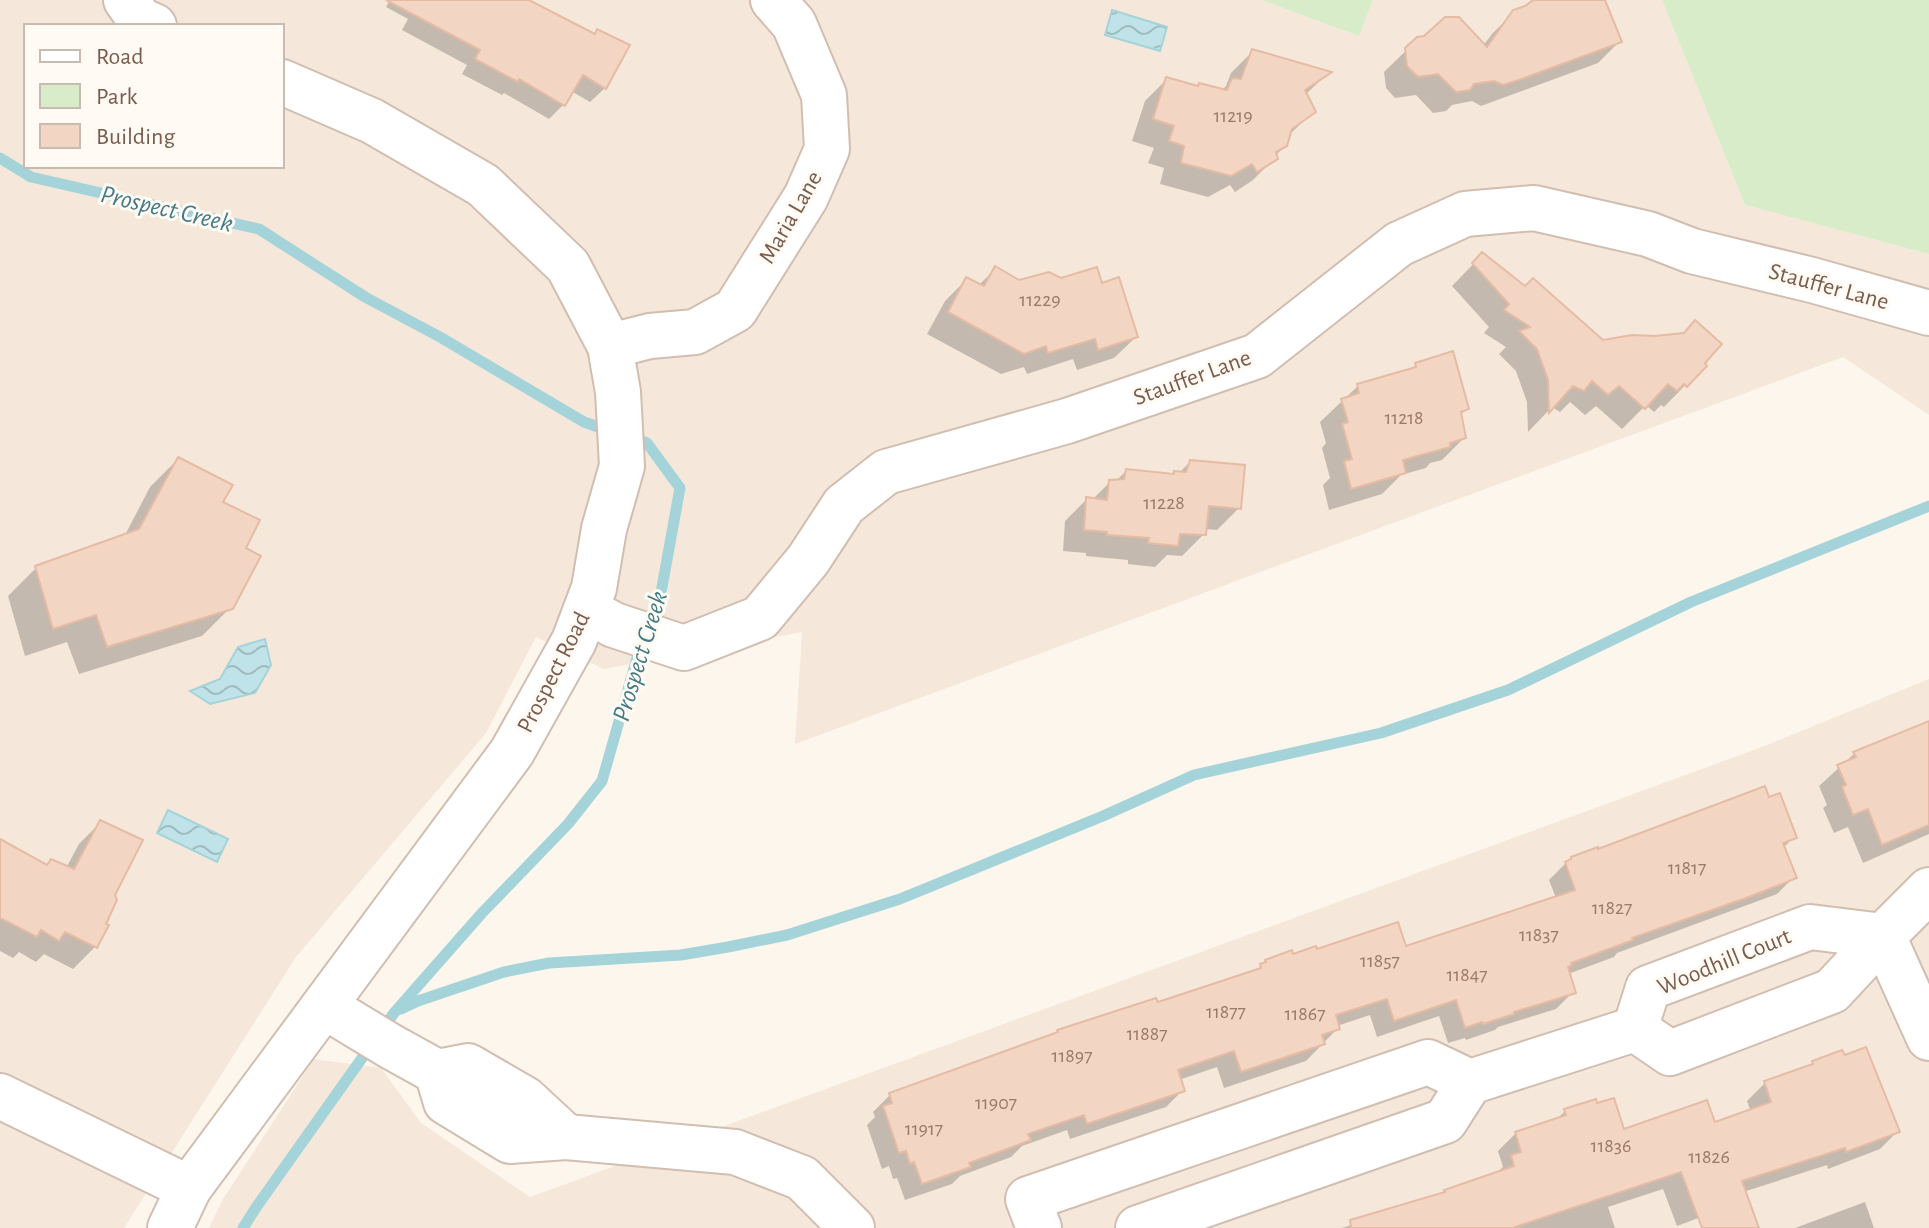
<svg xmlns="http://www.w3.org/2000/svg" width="1929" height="1228" viewBox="0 0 1929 1228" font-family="'Alegreya Sans',sans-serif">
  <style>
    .residential { fill: #f5e8da; fill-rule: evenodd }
    .green { fill: #d8ecc9 }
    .water { fill: url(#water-waves); stroke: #a5d3da; stroke-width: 2 }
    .shadow { fill: #0003 }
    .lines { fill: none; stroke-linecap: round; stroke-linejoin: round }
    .stream { stroke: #a5d3da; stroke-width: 11 }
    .building { fill: #f3d5c3; stroke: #e6bba3; stroke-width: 2 }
    .minor-casing { stroke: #d1beb0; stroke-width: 48 }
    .minor { stroke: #fff; stroke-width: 44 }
    .labels { text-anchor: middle; stroke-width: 6; stroke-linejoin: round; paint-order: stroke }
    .number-label { font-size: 20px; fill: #987a6a }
    .street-label { font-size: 24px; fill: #7a5c4d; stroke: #fffaf3 }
    .water-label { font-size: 26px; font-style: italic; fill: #437c86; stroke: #fffaf3 }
  </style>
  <defs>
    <pattern id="water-waves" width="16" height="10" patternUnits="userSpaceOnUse" patternTransform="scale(2)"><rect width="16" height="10" fill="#bfe3e8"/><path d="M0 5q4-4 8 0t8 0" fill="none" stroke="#a0bbbe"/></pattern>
  </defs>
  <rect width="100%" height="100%" fill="#fdf6ec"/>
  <!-- residential -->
  <g class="residential">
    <path d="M 0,0 L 1261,0 L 1359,36 L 1373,0 L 1662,0 L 1745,205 L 1929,254 L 1929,415 L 1843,357 L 795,744 L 802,632 L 604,669 L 536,637 L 486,733 L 296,957 L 124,1228 L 0,1228 ZM 26,26 L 282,26 L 282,166 L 26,166 Z"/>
    <polygon points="1929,679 1929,1228 209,1228 223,1199 314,1059 381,1068 421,1123 530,1197 1762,747"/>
  </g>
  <!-- green -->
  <g class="green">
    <polygon points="1261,0 1373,0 1359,36"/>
    <polygon points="1662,0 1929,0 1929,254 1745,205"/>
  </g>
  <!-- water -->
  <g class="water">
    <polygon points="1112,10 1167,27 1160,51 1105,35"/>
    <polygon points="265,639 271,665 255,693 210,704 190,691 220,679 238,647"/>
    <polygon points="168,810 228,839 217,862 157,833"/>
  </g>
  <!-- shadow -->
  <g class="shadow">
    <polygon points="390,0 525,0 593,36 598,31 605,88 590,102 571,91 564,104 549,119 504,93 502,95 462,74 467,65 402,30 408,19 386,7"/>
    <polygon points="1537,0 1603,0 1620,41 1598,63 1481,106 1472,101 1452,105 1446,111 1433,113 1416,95 1395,98 1386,88 1384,72 1418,39 1483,46 1492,34 1514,12"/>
    <polygon points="1253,51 1328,73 1305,95 1313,112 1288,136 1286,145 1275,156 1275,158 1253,180 1235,192 1230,185 1208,197 1160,184 1164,168 1148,163 1154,148 1132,141 1145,101 1167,79 1197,88 1221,91 1226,86 1231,73"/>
    <polygon points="1482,255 1525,288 1602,342 1702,363 1704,366 1664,407 1661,405 1654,412 1646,405 1622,429 1596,406 1585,415 1570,402 1560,412 1552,407 1528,432 1527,402 1516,371 1499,354 1506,347 1484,333 1489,327 1452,286"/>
    <polygon points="995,269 1019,282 1061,280 1101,285 1136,337 1114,358 1077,370 1073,359 1027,374 1024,367 1001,374 927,334 945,301 967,279 979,285"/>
    <polygon points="1416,365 1467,409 1459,416 1464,438 1442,460 1430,463 1426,468 1401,475 1382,494 1329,510 1323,485 1330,478 1322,448 1326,443 1320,422 1358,386 1410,371"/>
    <polygon points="178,459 221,503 243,549 231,607 202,636 79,674 67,642 25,656 8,596 36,568 124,537 150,487"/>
    <polygon points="1190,462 1239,508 1217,530 1205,529 1204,534 1182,556 1167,555 1155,567 1128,564 1128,560 1086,556 1086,553 1063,551 1065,521 1087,499 1092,500 1110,482 1116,481 1126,471 1172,476 1175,473 1179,473"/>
    <polygon points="1929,721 1929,834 1863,863 1848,827 1834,833 1823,808 1827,805 1819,786 1855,753"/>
    <polygon points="101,822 113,895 95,947 73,969 44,954 36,962 19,952 13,958 0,951 0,843 47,866 66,868 79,844"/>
    <polygon points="1794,837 1783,848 1794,877 1777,894 1617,953 1614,957 1568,974 1573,992 1556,1009 1498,1027 1495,1030 1466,1040 1465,1038 1448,1043 1439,1016 1377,1037 1370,1015 1337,1026 1338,1028 1306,1061 1224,1088 1217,1067 1179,1080 1183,1090 1166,1107 1070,1139 1067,1130 1022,1146 1011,1157 960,1176 952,1184 905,1200 897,1178 893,1179 889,1166 882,1169 867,1125 875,1117 873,1112 890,1095 1054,1035 1058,1032 1156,1004 1255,972 1266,961 1315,952 1405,948 1556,898 1549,880 1566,863"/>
    <polygon points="1813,1063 1898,1131 1880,1149 1828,1169 1827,1165 1740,1193 1725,1208 1677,1226 1663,1189 1608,1207 1615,1228 1342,1228 1441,1196 1445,1191 1495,1174 1503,1167 1498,1151 1516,1133 1556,1120 1565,1111 1623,1132 1714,1125 1751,1112 1747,1101 1765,1083 1807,1068"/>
    <polygon points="1865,1202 1874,1228 1795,1228"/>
  </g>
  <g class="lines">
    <!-- stream -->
    <g class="stream">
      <polyline points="0,158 31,177 259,229 365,297 440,337 584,422 609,431"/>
      <polyline points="630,437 647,443 680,488 658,609 649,629"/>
      <polyline points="401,1009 418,1001 504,972 549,963 681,955 728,947 787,935 900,899 1103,816 1194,775 1381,733 1508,690 1691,602 1929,506"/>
      <polyline points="382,1030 394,1013 482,913 568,824 602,781 637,658 643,645"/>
      <polyline points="243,1228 257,1206 372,1044"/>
    </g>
  </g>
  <!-- building -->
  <g class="building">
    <polygon points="386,0 529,0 595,34 597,29 630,45 606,89 583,75 565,106 519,79 518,82 475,59 480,50"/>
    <polygon points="1533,0 1605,0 1622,42 1519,80 1503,85 1494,81 1474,84 1470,90 1456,92 1438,74 1418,77 1407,66 1405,48 1417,37 1424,36 1445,17 1459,17 1487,47 1513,10 1525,6"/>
    <polygon points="1252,49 1332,72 1305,90 1316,112 1292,129 1287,146 1276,152 1278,159 1257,172 1252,164 1231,176 1181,163 1184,146 1169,141 1174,126 1153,119 1166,77 1198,86 1199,83 1227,90 1232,78 1241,79"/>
    <polygon points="1482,252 1525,286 1533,278 1603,340 1632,335 1655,336 1684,333 1695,320 1722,344 1705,363 1707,366 1687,387 1684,384 1677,391 1668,384 1645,409 1619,386 1608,395 1592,381 1584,391 1573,386 1549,413 1548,380 1537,349 1519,331 1530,327 1504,310 1509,304 1472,263"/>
    <polygon points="995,266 1019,280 1049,272 1061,278 1097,267 1102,283 1119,277 1138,337 1098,350 1095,339 1048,353 1046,346 1024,354 948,312 966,277 984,286"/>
    <polygon points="1453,351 1469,409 1461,412 1466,438 1450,443 1450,447 1403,460 1406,473 1351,489 1344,461 1352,459 1342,424 1348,422 1341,399 1359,393 1357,384 1416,367 1415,363"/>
    <polygon points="178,457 233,485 223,502 260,520 246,548 261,556 233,609 107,647 96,615 53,629 35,566 139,529"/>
    <polygon points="1190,460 1245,465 1241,509 1209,506 1206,535 1180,534 1178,546 1148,543 1149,538 1107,535 1107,532 1084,530 1086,497 1107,500 1109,480 1124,479 1126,469 1174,474 1174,471 1186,472"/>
    <polygon points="1929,721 1929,825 1882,845 1868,809 1853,815 1842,787 1846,785 1837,765 1856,757 1853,752"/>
    <polygon points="1765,786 1769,797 1780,793 1797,838 1783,843 1797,878 1746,898 1632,938 1633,940 1571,963 1572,965 1568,967 1576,993 1514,1012 1514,1014 1483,1024 1482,1022 1465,1028 1456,1000 1394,1021 1387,999 1336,1015 1340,1029 1322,1035 1325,1044 1241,1072 1234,1051 1178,1070 1185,1091 1087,1124 1084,1115 1028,1134 1031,1140 969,1163 971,1167 922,1184 914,1162 910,1164 906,1151 899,1153 883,1106 892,1103 889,1093 1058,1032 1057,1030 1156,998 1158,1002 1261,968 1260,964 1266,962 1265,960 1292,950 1293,954 1316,946 1317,949 1398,922 1406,946 1575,890 1565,862 1571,859 1571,857 1598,847 1598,849"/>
    <polygon points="100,820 143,840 115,895 117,900 106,924 109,925 97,948 65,932 59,941 41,930 37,937 0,918 0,839 47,865 51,859 74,869"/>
    <polygon points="1866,1047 1900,1132 1846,1152 1845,1148 1742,1181 1759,1228 1702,1228 1681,1172 1512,1228 1351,1228 1350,1220 1445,1192 1444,1190 1514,1166 1511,1155 1521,1152 1515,1132 1566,1115 1564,1109 1596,1099 1597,1103 1614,1098 1624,1129 1707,1100 1715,1122 1771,1102 1764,1081 1813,1064 1812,1061 1842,1050 1845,1055"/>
  </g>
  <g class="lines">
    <!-- minor casing -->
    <g class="minor-casing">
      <g id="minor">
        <polyline points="126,0 140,20 154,26"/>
        <polyline points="610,346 650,336 695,332 735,310 806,197 827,149 824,95 794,24 773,0"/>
        <polyline points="586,610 614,625 684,648 760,618 808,560 844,505 886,472 1067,421 1257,356 1399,244 1465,214 1534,208 1648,234 1692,251 1812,280 1929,313"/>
        <polygon points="1810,927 1883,936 1832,991 1670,1053 1635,1029 1648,988"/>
        <polyline points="1883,936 1929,1038"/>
        <polyline points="1883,936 1929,890"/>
        <polyline points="324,1006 390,1046 437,1072 468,1066 525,1099 566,1137"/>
        <polyline points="437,1072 446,1102 510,1141 566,1137 735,1152 802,1178 852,1228"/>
        <polyline points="0,1096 189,1188"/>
        <polyline points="170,1228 189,1188 512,752 574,641 594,588 604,529 622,466 618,392 610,346 568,266 483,185 372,121 282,82"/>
        <polyline points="1039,1228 1028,1199 1428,1062 1470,1082"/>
        <polyline points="1138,1228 1445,1121 1470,1082 1635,1029"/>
      </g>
    </g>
    <!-- minor -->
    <use href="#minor" class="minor"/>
  </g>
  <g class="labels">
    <!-- number labels -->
    <g class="number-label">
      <text x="1233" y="122">11219</text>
      <text x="1040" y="306">11229</text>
      <text x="1404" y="424">11218</text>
      <text x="1164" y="509">11228</text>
      <text x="1687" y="874">11817</text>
      <text x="1612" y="914">11827</text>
      <text x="1539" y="941">11837</text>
      <text x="1380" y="967">11857</text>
      <text x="1467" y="981">11847</text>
      <text x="1226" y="1018">11877</text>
      <text x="1305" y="1020">11867</text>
      <text x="1147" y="1040">11887</text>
      <text x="1072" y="1062">11897</text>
      <text x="996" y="1109">11907</text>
      <text x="924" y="1135">11917</text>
      <text x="1611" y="1152">11836</text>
      <text x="1709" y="1163">11826</text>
    </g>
    <!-- street labels -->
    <g class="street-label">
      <text transform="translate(790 217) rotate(-60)" y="8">Maria Lane</text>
      <text transform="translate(1829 286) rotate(15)" y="8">Stauffer Lane</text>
      <text transform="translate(1192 377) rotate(-20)" y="8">Stauffer Lane</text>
      <text transform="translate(553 672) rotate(-63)" y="8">Prospect Road</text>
      <text transform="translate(1724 961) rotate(-22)" y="8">Woodhill Court</text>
    </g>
    <!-- water labels -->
    <g class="water-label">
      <text transform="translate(167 208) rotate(13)" y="9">Prospect Creek</text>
      <text transform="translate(639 656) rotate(-73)" y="9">Prospect Creek</text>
    </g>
  </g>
  <!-- legend -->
  <rect x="24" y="24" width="260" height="144" fill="#fffaf3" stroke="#cabbb1" stroke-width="2"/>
  <rect x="40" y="50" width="40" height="12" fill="#ffffff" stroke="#cabbb1" stroke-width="2"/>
  <text x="96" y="64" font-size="24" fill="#7a5c4d">Road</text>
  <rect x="40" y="84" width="40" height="24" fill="#d8ecc9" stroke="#cabbb1" stroke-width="2"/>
  <text x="96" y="104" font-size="24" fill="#7a5c4d">Park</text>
  <rect x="40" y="124" width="40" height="24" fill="#f3d5c3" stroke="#cabbb1" stroke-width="2"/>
  <text x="96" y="144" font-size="24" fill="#7a5c4d">Building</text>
</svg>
